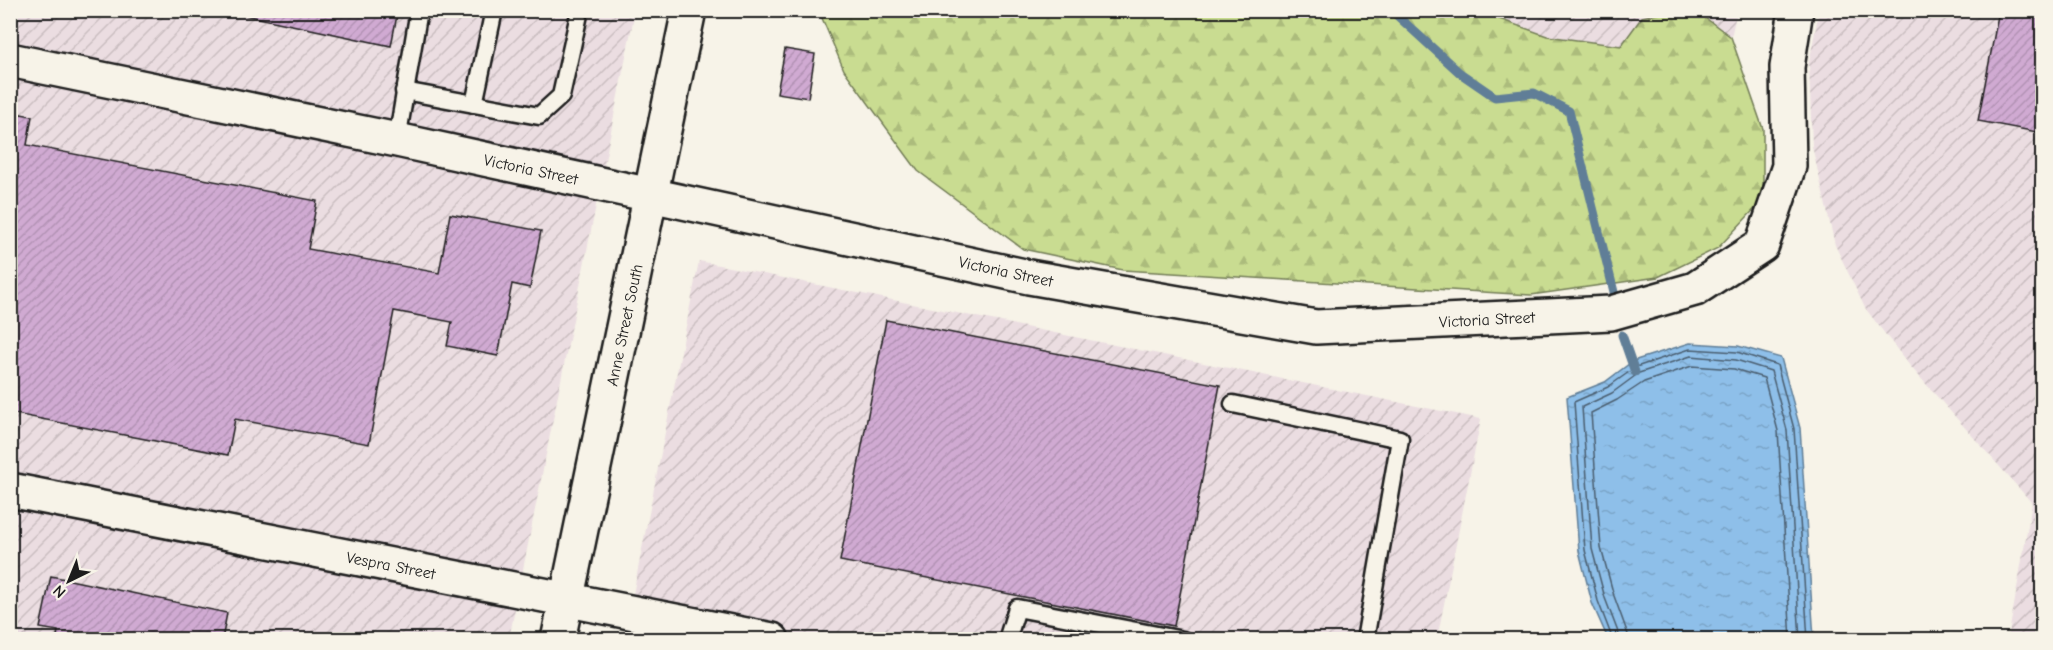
<svg xmlns="http://www.w3.org/2000/svg" width="2053" height="650" viewBox="0 0 2053 650" font-family="'Comic Neue',sans-serif">
  <style>
    .industrial { fill: url(#industrial-furrows) }
    .forest { fill: url(#forest-firs); stroke: #727c56; stroke-width: 1.5 }
    .water { fill: url(#water-ripples); stroke: #607e97; stroke-width: 1.5 }
    .lines { fill: none; stroke-linecap: round; stroke-linejoin: round }
    .shore { stroke: #4a5d6e; stroke-width: 1.5 }
    .stream { stroke: #607e97; stroke-width: 9 }
    .building { fill: url(#building-hatch); stroke: #1c1c1c; stroke-width: 1.5 }
    .lane-casing { stroke: #1c1c1c; stroke-width: 21 }
    .street-casing { stroke: #1c1c1c; stroke-width: 38 }
    .secondary-casing { stroke: #1c1c1c; stroke-width: 38 }
    .lane { stroke: #f7f3e8; stroke-width: 16 }
    .street { stroke: #f7f3e8; stroke-width: 33 }
    .secondary { stroke: #f7f3e8; stroke-width: 33 }
    .labels { text-anchor: middle; stroke-width: 4.5; stroke-linejoin: round; paint-order: stroke }
    .street-label { font-size: 16px; fill: #1c1c1c; stroke: #f7f3e8 }
  </style>
  <defs>
    <pattern id="industrial-furrows" width="10" height="10" patternUnits="userSpaceOnUse" patternTransform="scale(1.5)"><rect width="10" height="10" fill="#ebdde1"/><path d="M-1 1l2-2M0 10L10 0M9 11l2-2" fill="none" stroke="#c9bdc0"/></pattern>
    <pattern id="forest-firs" width="22" height="20" patternUnits="userSpaceOnUse" patternTransform="scale(1.5)"><rect width="22" height="20" fill="#c9dc91"/><path d="M5 1l3.5 6h-7zM16 11l3.5 6h-7z" fill="#acbc7c"/></pattern>
    <pattern id="water-ripples" width="26" height="14" patternUnits="userSpaceOnUse" patternTransform="scale(1.5)"><rect width="26" height="14" fill="#8ebfe9"/><path d="M2 4q2-2 4 0t4 0M15 11q2-2 4 0t4 0" fill="none" stroke="#7aa4c7"/></pattern>
    <pattern id="building-hatch" width="6" height="6" patternUnits="userSpaceOnUse" patternTransform="scale(1.5)"><rect width="6" height="6" fill="#d0aad2"/><path d="M-1 1l2-2M0 6l6-6M5 7l2-2" fill="none" stroke="#b292b4"/></pattern>
  </defs>
  <rect width="100%" height="100%" fill="#f7f3e8"/>
  <filter id="ink" filterUnits="userSpaceOnUse"><feTurbulence type="fractalNoise" baseFrequency=".0167" numOctaves="2"/><feDisplacementMap in="SourceGraphic" scale="12" xChannelSelector="R" yChannelSelector="G"/><feConvolveMatrix kernelMatrix="1 2 1 2 8 2 1 2 1" color-interpolation-filters="sRGB"/></filter>
  <g filter="url(#ink)">
    <!-- industrial -->
    <g class="industrial">
      <polygon points="10,11 635,11 509,639 11,639"/>
      <polygon points="1474,11 1672,11 1642,17 1621,46 1547,36"/>
      <polygon points="1696,11 1737,11 1731,37"/>
      <polygon points="1819,11 2042,11 2042,639 2008,639 2032,503 1910,366 1865,308 1835,245 1812,146 1809,63"/>
      <polygon points="699,261 1481,419 1437,639 624,640"/>
    </g>
    <!-- forest -->
    <polygon class="forest" points="1474,10 1547,36 1621,46 1642,17 1672,11 1696,11 1731,37 1763,129 1763,200 1718,248 1658,277 1531,295 1123,270 1023,249 918,171 844,70 819,11"/>
    <!-- water -->
    <polygon class="water" points="1690,343 1738,346 1781,358 1800,428 1814,639 1608,639 1592,603 1579,551 1567,397 1605,382 1633,361"/>
    <g class="lines">
      <!-- shore -->
      <g class="shore">
        <polyline points="1613,640 1598,601 1585,550 1574,402 1608,387 1636,367 1690,349 1737,352 1777,365 1794,429 1808,640"/>
        <polyline points="1621,640 1605,598 1592,549 1582,407 1612,393 1639,373 1691,356 1736,360 1771,371 1787,430 1800,640"/>
        <polyline points="1630,640 1614,596 1601,548 1591,413 1617,400 1644,382 1692,366 1734,369 1764,378 1778,431 1791,640"/>
      </g>
      <!-- stream -->
      <g class="stream">
        <polyline points="1391,10 1460,73 1495,97 1534,93 1569,111 1616,300"/>
        <polyline points="1622,335 1635,372"/>
      </g>
    </g>
    <!-- building -->
    <g class="building">
      <polygon points="221,10 398,10 391,46"/>
      <polygon points="1999,10 2042,10 2042,133 1978,121"/>
      <polygon points="785,49 815,54 808,98 777,93"/>
      <polygon points="10,112 32,116 27,145 317,201 308,249 439,273 450,214 541,231 530,288 512,284 498,356 447,346 452,322 394,311 369,444 235,419 228,455 10,413"/>
      <polygon points="886,320 1220,385 1174,626 840,561"/>
      <polygon points="51,576 227,613 222,640 56,640 58,631 40,628"/>
    </g>
    <g class="lines">
      <!-- lane casing -->
      <g class="lane-casing">
        <g id="lane">
          <polyline points="404,91 539,116 561,96 580,10"/>
          <polyline points="474,104 494,10"/>
          <polyline points="397,140 419,10"/>
          <polyline points="1233,404 1400,439 1365,640"/>
          <polyline points="1007,640 1017,608 1183,640"/>
        </g>
      </g>
      <!-- street casing -->
      <g class="street-casing">
        <g id="street">
          <polyline points="10,60 397,140 1029,277 1316,327 1611,313 1695,289 1762,245 1789,166 1787,67 1796,10"/>
          <polyline points="10,490 772,640"/>
        </g>
      </g>
      <!-- secondary casing -->
      <g class="secondary-casing">
        <polyline id="secondary" points="558,640 689,10"/>
      </g>
      <!-- lane -->
      <use href="#lane" class="lane"/>
      <!-- street -->
      <use href="#street" class="street"/>
      <!-- secondary -->
      <use href="#secondary" class="secondary"/>
    </g>
  </g>
  <g class="labels">
    <!-- street labels -->
    <g class="street-label">
      <text transform="translate(531 169) rotate(12)" y="6">Victoria Street</text>
      <text transform="translate(1006 271) rotate(12)" y="6">Victoria Street</text>
      <text transform="translate(1487 319) rotate(-3)" y="6">Victoria Street</text>
      <text transform="translate(624 325) rotate(-78)" y="6">Anne Street South</text>
      <text transform="translate(391 565) rotate(11)" y="6">Vespra Street</text>
    </g>
  </g>
  <!-- margin -->
  <rect width="2053" height="650" fill="none" stroke="#f7f3e8" stroke-width="36"/>
  <rect x="18" y="18" width="2017" height="614" fill="none" stroke="#1c1c1c" stroke-width="2" filter="url(#ink)"/>
  <!-- north arrow -->
  <g transform="translate(69 581) rotate(223)" stroke="#f7f3e8" stroke-width="4.5" paint-order="stroke">
  <path d="M0-4.5L10 22L0 15L-10 22Z" fill="#1c1c1c"/>
  <text y="-9" font-size="16" font-weight="bold" text-anchor="middle" fill="#1c1c1c">N</text>
  </g>
</svg>
